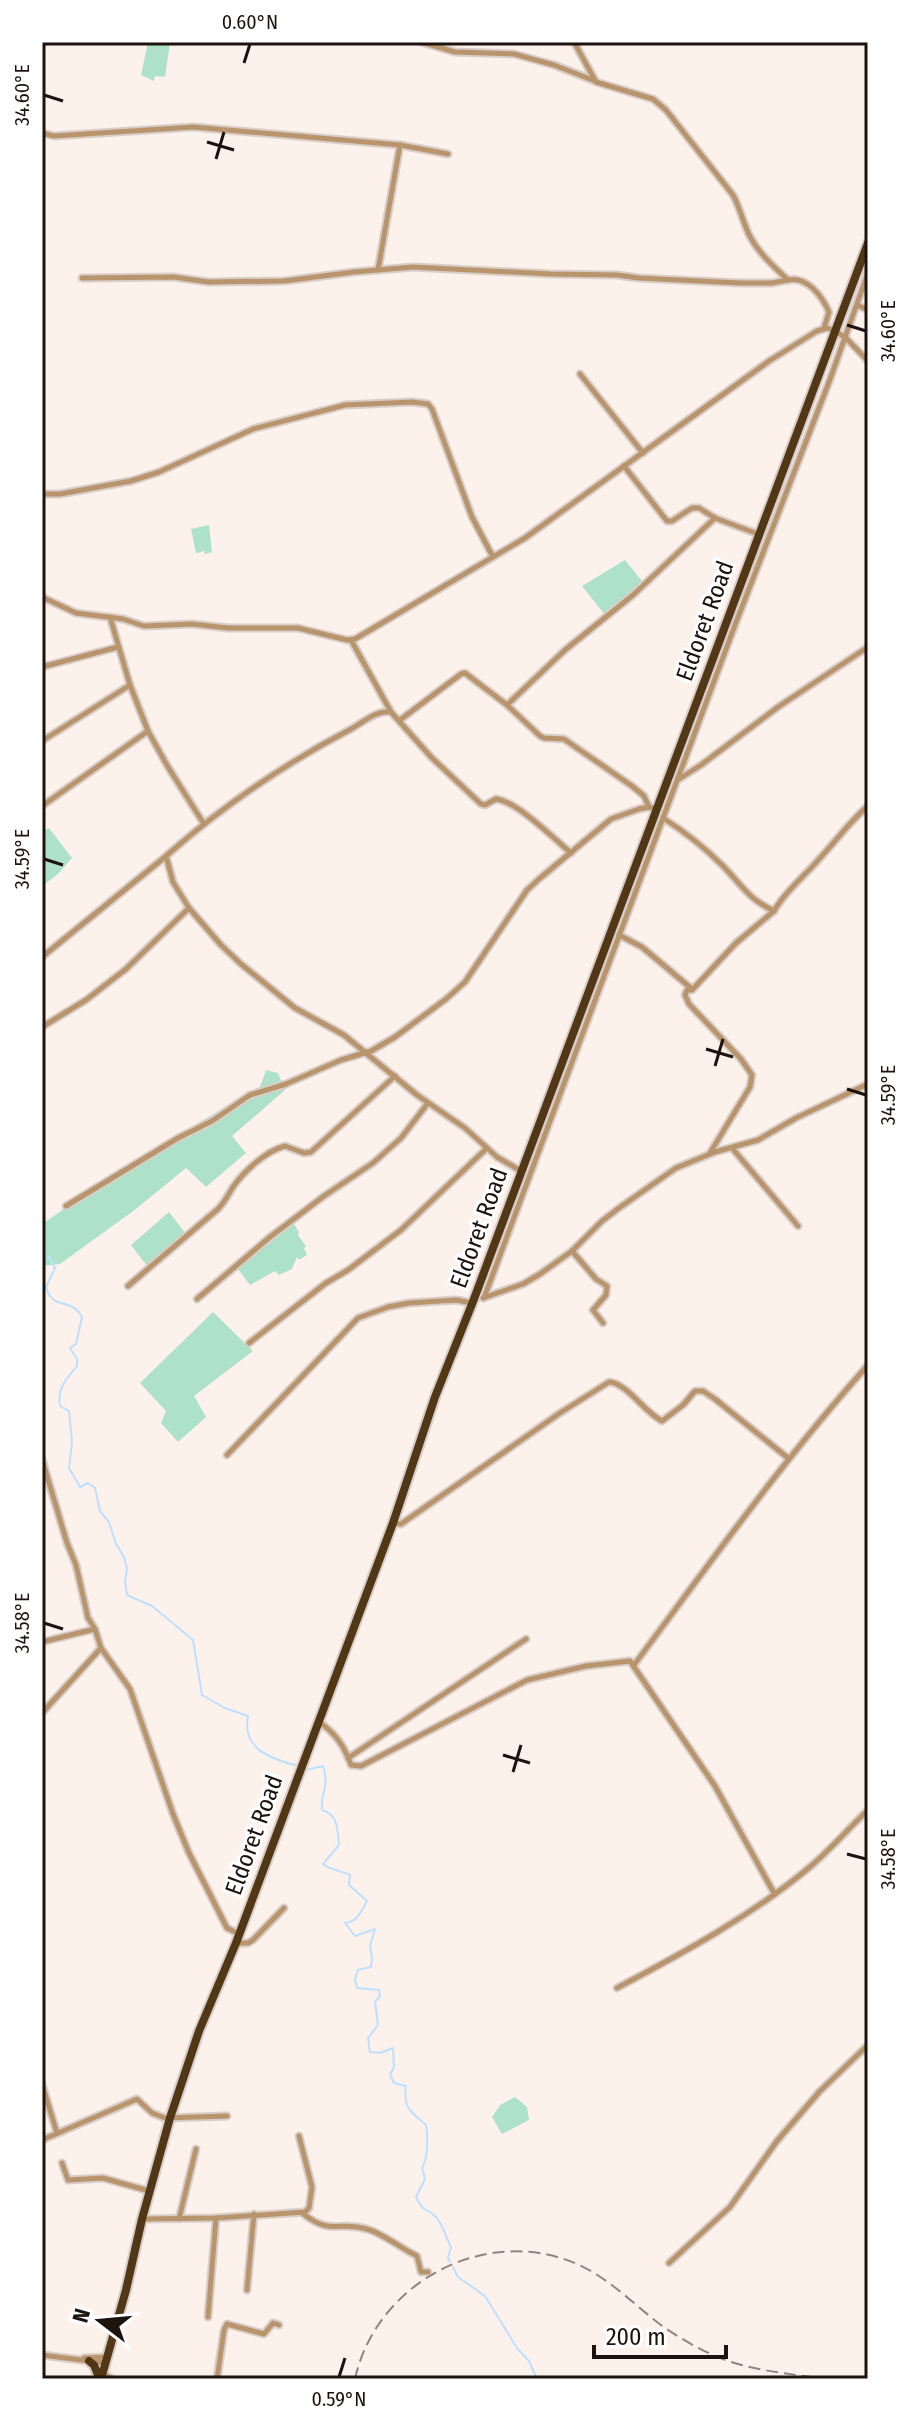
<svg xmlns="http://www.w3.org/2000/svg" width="910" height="2421" viewBox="0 0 910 2421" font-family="'Fira Sans Condensed',sans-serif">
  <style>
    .green { fill: #aee2c8 }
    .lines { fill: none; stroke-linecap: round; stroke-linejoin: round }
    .stream { stroke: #bee0ff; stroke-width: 2 }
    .minor-casing { stroke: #d9cdc8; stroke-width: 9 }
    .highway-casing { stroke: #d9cdc8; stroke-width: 12 }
    .minor { stroke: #b8956d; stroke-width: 5 }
    .highway { stroke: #513715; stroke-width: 8 }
    .rail { stroke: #908580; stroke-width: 2; stroke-dasharray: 12 6; stroke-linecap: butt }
    .ticks { fill: none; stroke: #1c120e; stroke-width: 3 }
    .labels { text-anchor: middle; stroke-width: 6; stroke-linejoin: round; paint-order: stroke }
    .street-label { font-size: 24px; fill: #1c120e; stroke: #fff }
    .neatline { fill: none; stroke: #1c120e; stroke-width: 3 }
    .ticks-label { font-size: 20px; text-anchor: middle; fill: #1c120e }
  </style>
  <rect width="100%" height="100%" fill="#fdf1ec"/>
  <!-- green -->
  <g class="green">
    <polygon points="148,42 170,43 165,77 155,76 154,81 141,75"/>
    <polygon points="209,525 212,552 205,554 203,550 202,552 196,553 191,529"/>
    <polygon points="625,560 646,586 609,620 582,586"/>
    <polygon points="49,828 72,858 58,874 42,886 42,832"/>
    <polygon points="266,1070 278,1073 285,1090 232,1136 246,1153 206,1187 186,1168 136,1209 60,1264 42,1266 42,1224 145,1154 260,1087"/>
    <polygon points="169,1212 186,1234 147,1266 131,1245"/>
    <polygon points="294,1224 299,1232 298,1235 306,1246 304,1248 307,1255 299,1260 297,1257 292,1269 279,1275 275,1271 250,1285 237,1268"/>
    <polygon points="213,1312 253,1351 194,1396 206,1417 178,1442 161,1423 166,1411 140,1383"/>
    <polygon points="515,2097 527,2107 529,2120 502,2134 492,2117 500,2105"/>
  </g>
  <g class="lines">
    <!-- stream -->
    <g class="stream">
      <path d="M 42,1254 L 50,1258 L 55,1268 L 46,1287 C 53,1312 71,1296 82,1317 L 76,1344 L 70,1348 L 77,1359 L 77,1366 C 66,1380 57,1388 60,1406 L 69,1411 L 72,1442 L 69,1468 L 80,1487 L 88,1483 L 95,1488 L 100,1511 L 109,1522 L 116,1544 L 124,1557 L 127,1569 L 125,1581 L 127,1595 L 152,1606 L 193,1640 L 202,1695 L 225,1708 L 248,1716 C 242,1748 268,1758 295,1765"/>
      <path d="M 306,1770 L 323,1766 C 330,1787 320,1793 322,1810 C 339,1815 337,1830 339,1845 L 323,1864 C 332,1871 340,1870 350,1875 L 349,1885 L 367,1901 C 361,1911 358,1922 345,1923 L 355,1936 L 375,1929 L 370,1946 L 372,1958 L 371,1967 L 358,1970 L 355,1979 L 357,1988 L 379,1990 L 380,1996 L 375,2002 L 378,2025 L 368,2038 L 370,2052 L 380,2053 L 393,2048 L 394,2067 L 390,2075 L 394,2083 L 406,2086 C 403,2108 410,2111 426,2125 C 428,2137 428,2158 422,2168 L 425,2179 L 416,2197 C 424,2213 425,2207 435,2216 C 443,2224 446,2238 451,2247 L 448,2258 L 450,2262"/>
      <polyline points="453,2267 458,2277 485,2296 517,2348 529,2361 537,2379"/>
    </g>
    <!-- minor casing -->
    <g class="minor-casing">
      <g id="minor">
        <polyline points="421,42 455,52 514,54 554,65 595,81"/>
        <path d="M 574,42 L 596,82 L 653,99 L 666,110 L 733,195 C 739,206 742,218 747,230 C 755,250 773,266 788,280 C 807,276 822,296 829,312 L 824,328"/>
        <polyline points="42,133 54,136 193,127 400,145 448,154"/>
        <polyline points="378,270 400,145"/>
        <polyline points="82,278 174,277 208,282 284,281 354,272 413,267 551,274 617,275 639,278 740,283 772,283 788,280"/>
        <polyline points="857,305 868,310"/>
        <polyline points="580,374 643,453"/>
        <polyline points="624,466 667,521 672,521 692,508 699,508 715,518 758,534"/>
        <polyline points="42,494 60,494 131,481 159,472 253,429 345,405 412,402 428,404 432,409 472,517 493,557"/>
        <polyline points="42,597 76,613 123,619 144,626 192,624 228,628 298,628 347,640 355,639 525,538 769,361 817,331 827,328 835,331 846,338 868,361"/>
        <polyline points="110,617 130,685 148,731 168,767 204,824"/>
        <path d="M 351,640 L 391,712 L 431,757 L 481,804 L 485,805 L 496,799 C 518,802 553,838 571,853"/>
        <polyline points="42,667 118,647"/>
        <polyline points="507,705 540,736 544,738 564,739 632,786 644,796 649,807"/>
        <path d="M 391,712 C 376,710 364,722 351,729 C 284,764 223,806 166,856 L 173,882 L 189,908 L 221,945 L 241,964 L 295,1008 L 344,1035 L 417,1095 L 465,1128 L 497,1157 L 521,1171"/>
        <polyline points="400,720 461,674 465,673 507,705 565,650 633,595 715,518"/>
        <polyline points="42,741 130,685"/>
        <polyline points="679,779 701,765 778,707 868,647"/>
        <polyline points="42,806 148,731"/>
        <path d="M 663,818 C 685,832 704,847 722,865 C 742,885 747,898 774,911 C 786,890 805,876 820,858 C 837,840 849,822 868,806"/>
        <polyline points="619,935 642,947 692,989"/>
        <polyline points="42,957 165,857"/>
        <polyline points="42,1027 86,1000 126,969 189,908"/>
        <polyline points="732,1148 798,1226"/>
        <polyline points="710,1153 750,1087 752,1075 741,1059 689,1004 685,995 687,990 692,990 736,943 774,911"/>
        <polyline points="66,1206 178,1138 212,1121 250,1095 286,1084 341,1060 371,1051 395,1037 446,999 465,982 527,890 539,879 611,819 639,809 649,807 656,809"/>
        <polyline points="572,1251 596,1279 607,1286 606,1295 593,1310 603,1323"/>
        <path d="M 128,1286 L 218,1209 C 225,1202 228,1195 233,1187 C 244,1171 266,1151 285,1146 L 304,1153 L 311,1152 L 395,1076"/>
        <polyline points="483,1298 523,1284 540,1274 572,1251 602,1221 619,1208 676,1168 715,1152 758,1140 796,1118 868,1084"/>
        <polyline points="484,1298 735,625 829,382 868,273"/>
        <polyline points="197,1299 270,1237 324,1196 373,1163 401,1138 428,1103"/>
        <polyline points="249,1343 326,1283 348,1270 401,1230 487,1148"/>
        <polyline points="227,1455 358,1318 388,1307 409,1303 456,1300 472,1303"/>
        <polyline points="42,1459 67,1543 76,1565 88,1618 95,1629 101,1648 130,1689 173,1814 189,1853 227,1928 239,1934"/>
        <path d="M 393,1523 L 401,1524 L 560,1413 L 609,1382 C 627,1383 644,1412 662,1421 L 683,1405 L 695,1391 L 703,1391 L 715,1399 L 788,1458"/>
        <polyline points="42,1642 95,1629"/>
        <path d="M 634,1665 C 710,1563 783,1460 868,1365"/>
        <polyline points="42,1713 101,1648"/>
        <path d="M 318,1721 C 335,1733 344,1745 351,1765 L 361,1766 L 527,1680 L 586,1666 L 630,1661 L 715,1786 L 774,1893"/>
        <polyline points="348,1758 526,1639"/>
        <polyline points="237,1943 248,1943 253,1940 284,1908"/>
        <path d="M 617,1988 C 683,1953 753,1915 811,1866 C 831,1849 849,1828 868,1810"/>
        <polyline points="42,2084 57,2133"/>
        <polyline points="42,2140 137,2099 152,2113 165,2118 227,2116"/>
        <polyline points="62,2163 68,2180 103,2178 149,2191"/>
        <path d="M 302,2213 C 333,2237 337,2220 367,2229 C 384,2234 400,2248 417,2256 L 421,2272 L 428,2272"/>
        <polyline points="143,2219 216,2218 305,2212 309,2208 312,2187 299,2136"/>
        <polyline points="179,2219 196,2149"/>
        <polyline points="669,2263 730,2207 777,2141 820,2091 868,2045"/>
        <polyline points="247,2290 254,2214"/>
        <polyline points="208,2317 216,2218"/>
        <polyline points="42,2355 105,2363"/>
        <polyline points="84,2358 107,2357"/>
        <polyline points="103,2374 113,2379"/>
        <polyline points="217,2379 224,2330 227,2324 264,2334 273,2323 279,2325"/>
      </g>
    </g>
    <!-- highway casing -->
    <g class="highway-casing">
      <g id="highway">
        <polyline points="89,2361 94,2365 98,2375"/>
        <polyline points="101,2379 126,2290 142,2219 170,2118 199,2031 236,1943 393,1523 435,1397 474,1299 868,243"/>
      </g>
    </g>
    <!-- minor -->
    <use href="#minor" class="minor"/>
    <!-- highway -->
    <use href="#highway" class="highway"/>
    <!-- rail -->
    <path class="rail" d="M 355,2379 C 376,2283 485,2224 577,2264 C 611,2279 636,2307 665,2328 C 680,2338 697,2348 713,2355 C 749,2371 787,2373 825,2379"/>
  </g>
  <!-- ticks -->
  <path class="ticks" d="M 244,63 L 250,44M 44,95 L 63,101M 207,142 L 234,150M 216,159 L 224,132M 847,325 L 866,331M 44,859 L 63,865M 706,1049 L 733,1057M 715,1066 L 723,1039M 847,1089 L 866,1095M 44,1623 L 63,1629M 503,1755 L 530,1763M 513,1772 L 521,1745M 847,1854 L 866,1859M 339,2377 L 345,2358"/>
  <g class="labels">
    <!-- street labels -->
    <g class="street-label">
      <text transform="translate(705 621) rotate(-70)" y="8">Eldoret Road</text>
      <text transform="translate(479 1228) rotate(-70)" y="8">Eldoret Road</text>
      <text transform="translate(254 1835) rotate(-70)" y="8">Eldoret Road</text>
    </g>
  </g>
  <!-- border -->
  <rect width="910" height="2421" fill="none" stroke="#ffffff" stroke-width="88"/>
  <!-- north arrow -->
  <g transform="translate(100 2321) rotate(286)" stroke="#ffffff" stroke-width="6" paint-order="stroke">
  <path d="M0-6L14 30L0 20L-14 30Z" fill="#1c120e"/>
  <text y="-12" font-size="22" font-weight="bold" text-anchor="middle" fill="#1c120e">N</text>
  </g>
  <!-- scale -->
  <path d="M594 2345v12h132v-12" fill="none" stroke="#1c120e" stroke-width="4"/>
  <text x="606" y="2345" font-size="24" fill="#1c120e" stroke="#ffffff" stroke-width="6" paint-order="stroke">200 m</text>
  <rect x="44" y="44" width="822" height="2333" class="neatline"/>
  <g class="ticks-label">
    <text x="250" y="29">0.60°N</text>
    <text transform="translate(22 95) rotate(-90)" y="7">34.60°E</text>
    <text transform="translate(888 331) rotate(-90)" y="7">34.60°E</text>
    <text transform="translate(22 859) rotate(-90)" y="7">34.59°E</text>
    <text transform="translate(888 1095) rotate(-90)" y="7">34.59°E</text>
    <text transform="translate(22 1623) rotate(-90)" y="7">34.58°E</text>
    <text transform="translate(888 1859) rotate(-90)" y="7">34.58°E</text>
    <text x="339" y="2406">0.59°N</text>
  </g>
</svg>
